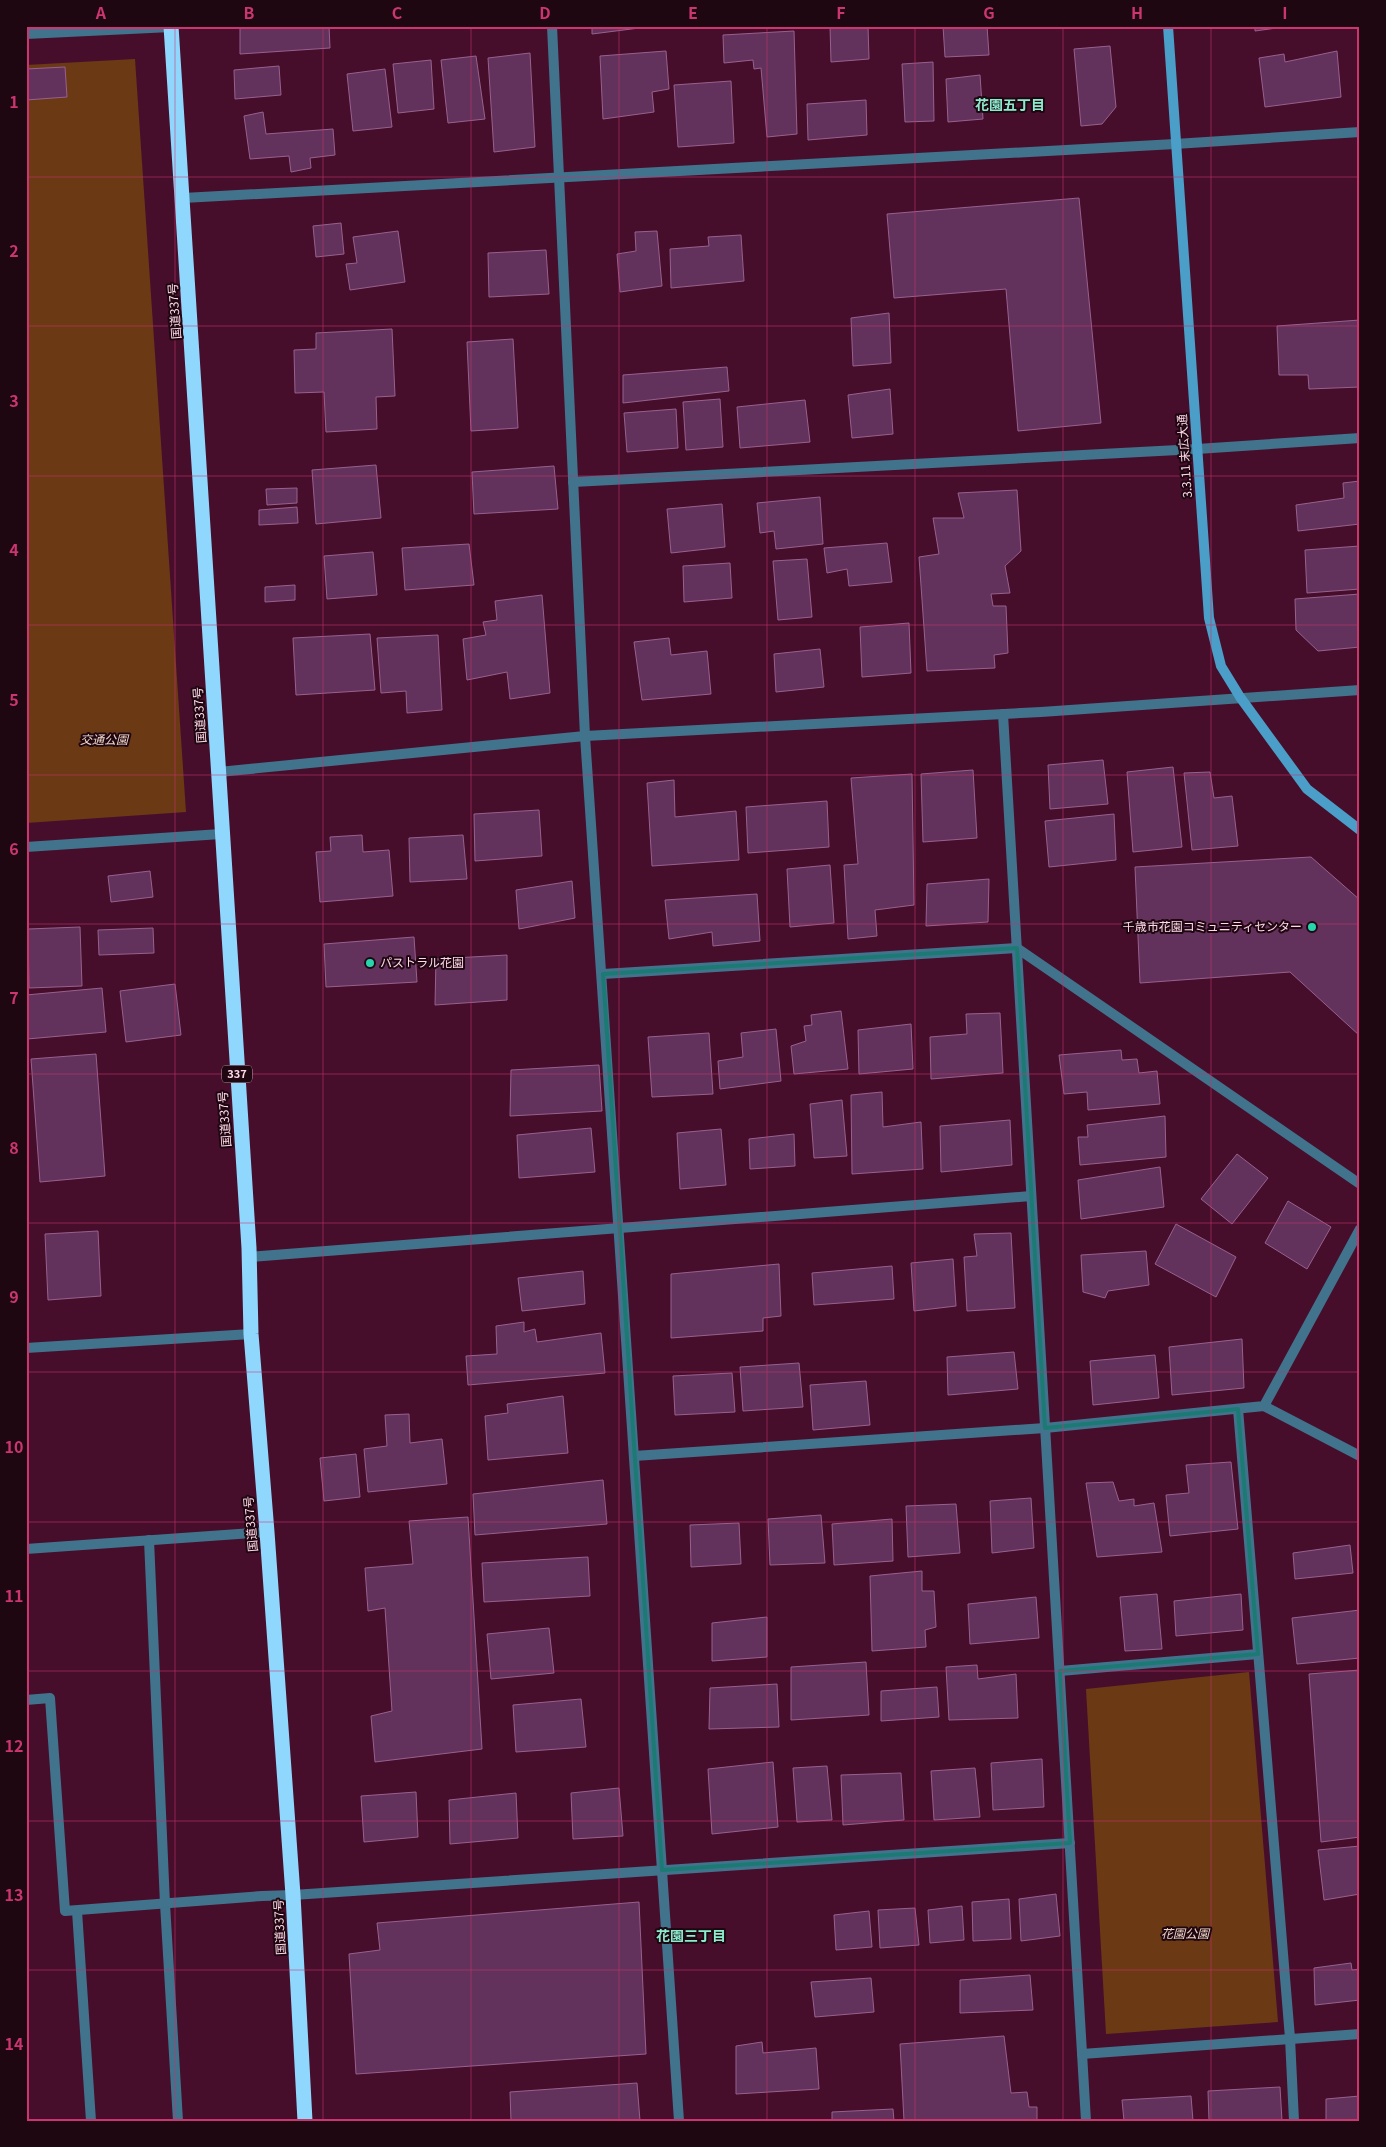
<svg xmlns="http://www.w3.org/2000/svg" width="1386" height="2147" viewBox="0 0 1386 2147" font-family="Georgia,'Noto Sans JP',serif">
  <style>
    .park { fill: #6c3915 }
    .building { fill: #63325c; stroke: #96618e }
    .lines { fill: none; stroke-linecap: round; stroke-linejoin: round }
    .lane { stroke: #42738d; stroke-width: 10 }
    .street { stroke: #42738d; stroke-width: 10 }
    .secondary { stroke: #4a9ec7; stroke-width: 10 }
    .highway { stroke: #90d7fe; stroke-width: 15 }
    .marked { fill: none; stroke: #1b7b74; stroke-width: 4; stroke-linejoin: round }
    .grid { fill: none; stroke: #cb3570; stroke-width: 1; stroke-opacity: 0.55 }
    .poi-dot { fill: #26d5ae; stroke: #1f0712; stroke-width: 2 }
    .labels { text-anchor: middle; stroke-width: 4; stroke-linejoin: round; paint-order: stroke }
    .shield { fill: #1f0712; stroke: #bc9aa8; stroke-width: 1 }
    .shield-label { font-size: 11px; font-weight: bold; fill: #ffd9e8 }
    .street-label { font-size: 12px; fill: #ffd9e8; stroke: #1f0712 }
    .park-label { font-size: 12px; font-style: italic; fill: #f2d8c8; stroke: #1f0712 }
    .poi-label { font-size: 12px; fill: #ffd9e8; stroke: #1f0712; text-anchor: end }
    .neighbourhood-label { font-size: 14px; font-weight: bold; fill: #8bebce; stroke: #1f0712 }
    .neatline { fill: none; stroke: #cb3570; stroke-width: 2 }
    .grid-label { font-size: 16px; text-anchor: middle; font-weight: bold; fill: #cb3570 }
  </style>
  <rect width="100%" height="100%" fill="#470e2c"/>
  <!-- park -->
  <g class="park">
    <polygon points="135,59 186,812 26,823 26,65"/>
    <polygon points="1249,1672 1278,2022 1106,2034 1086,1689"/>
  </g>
  <!-- building -->
  <g class="building">
    <polygon points="240,26 329,26 330,48 240,54"/>
    <polygon points="592,26 655,26 592,34"/>
    <polygon points="830,26 868,26 869,59 831,62"/>
    <polygon points="943,26 987,26 989,55 945,57"/>
    <polygon points="1255,26 1291,26 1255,31"/>
    <polygon points="794,31 797,134 767,137 761,68 754,69 753,60 724,63 723,35"/>
    <polygon points="1358,38 1360,38 1360,79"/>
    <polygon points="1110,46 1116,107 1102,124 1081,126 1074,49"/>
    <polygon points="666,51 669,89 652,92 654,112 603,119 600,56"/>
    <polygon points="1337,51 1341,97 1265,107 1259,58 1284,54 1285,62"/>
    <polygon points="530,53 535,147 494,152 488,58"/>
    <polygon points="476,56 485,119 448,123 441,60"/>
    <polygon points="431,60 434,109 398,113 393,64"/>
    <polygon points="933,62 934,121 905,122 902,64"/>
    <polygon points="279,66 281,95 235,99 234,70"/>
    <polygon points="65,67 67,97 26,100 26,69"/>
    <polygon points="385,69 392,127 353,131 347,74"/>
    <polygon points="980,75 983,119 948,122 946,79"/>
    <polygon points="731,81 734,143 678,147 674,85"/>
    <polygon points="866,100 867,135 808,140 807,104"/>
    <polygon points="263,112 266,134 333,129 335,155 310,158 311,168 291,172 289,156 250,159 244,116"/>
    <polygon points="1079,198 1101,423 1018,431 1006,289 894,298 887,214"/>
    <polygon points="341,223 344,254 316,257 313,226"/>
    <polygon points="398,231 405,282 350,290 346,264 357,263 353,237"/>
    <polygon points="657,231 662,286 620,292 617,254 636,251 635,232"/>
    <polygon points="741,235 744,281 671,288 670,249 709,246 708,237"/>
    <polygon points="546,250 549,294 489,297 488,253"/>
    <polygon points="889,313 891,363 853,366 851,318"/>
    <polygon points="1360,320 1360,387 1309,389 1308,375 1279,375 1277,326"/>
    <polygon points="392,329 395,396 376,397 377,429 326,432 324,392 295,393 294,350 316,349 316,333"/>
    <polygon points="513,339 518,428 471,431 467,342"/>
    <polygon points="727,367 729,391 623,403 623,375"/>
    <polygon points="890,389 893,434 852,438 848,395"/>
    <polygon points="720,399 723,447 686,450 683,402"/>
    <polygon points="805,400 810,442 740,448 737,407"/>
    <polygon points="676,409 678,448 627,452 624,413"/>
    <polygon points="376,465 381,518 316,524 312,470"/>
    <polygon points="554,466 558,509 474,514 472,472"/>
    <polygon points="1360,481 1360,524 1298,531 1296,505 1344,498 1343,483"/>
    <polygon points="297,488 297,503 267,505 266,489"/>
    <polygon points="1017,490 1021,551 1005,566 1010,593 991,594 993,606 1006,606 1008,653 994,655 995,668 927,671 919,557 939,554 933,518 964,518 958,493"/>
    <polygon points="820,497 823,544 776,549 774,531 760,533 757,503"/>
    <polygon points="722,504 725,547 671,553 667,509"/>
    <polygon points="297,507 298,523 259,525 259,510"/>
    <polygon points="887,543 892,582 849,586 847,569 827,573 824,548"/>
    <polygon points="469,544 474,585 405,590 402,548"/>
    <polygon points="1360,546 1360,589 1307,593 1305,550"/>
    <polygon points="373,552 377,595 327,599 324,556"/>
    <polygon points="807,559 812,617 778,620 773,561"/>
    <polygon points="730,563 732,598 684,602 683,566"/>
    <polygon points="295,585 295,600 265,602 265,587"/>
    <polygon points="1360,594 1360,647 1318,651 1296,630 1295,599"/>
    <polygon points="542,595 550,693 510,699 507,672 467,680 463,639 486,635 483,622 497,620 495,601"/>
    <polygon points="909,623 911,673 862,677 860,627"/>
    <polygon points="370,634 375,690 296,695 293,638"/>
    <polygon points="438,635 442,710 407,713 406,691 381,693 377,638"/>
    <polygon points="669,638 671,655 707,651 711,694 642,700 634,642"/>
    <polygon points="820,649 824,687 776,692 774,654"/>
    <polygon points="1103,760 1108,804 1050,809 1048,765"/>
    <polygon points="1173,767 1182,847 1133,852 1127,772"/>
    <polygon points="973,770 977,838 923,842 921,774"/>
    <polygon points="1210,772 1214,798 1232,796 1238,846 1192,850 1184,773"/>
    <polygon points="912,774 914,905 875,910 877,936 848,939 844,865 858,864 851,778"/>
    <polygon points="674,780 675,817 736,811 739,860 652,866 647,783"/>
    <polygon points="827,801 829,847 748,853 746,807"/>
    <polygon points="539,810 542,856 475,861 474,814"/>
    <polygon points="1114,814 1116,860 1049,867 1045,821"/>
    <polygon points="362,835 363,852 389,850 393,896 320,902 316,852 331,851 330,837"/>
    <polygon points="463,835 467,879 410,882 409,838"/>
    <polygon points="1311,857 1360,900 1360,1036 1290,972 1140,983 1135,867"/>
    <polygon points="830,865 834,923 790,927 787,869"/>
    <polygon points="150,871 153,897 111,902 108,876"/>
    <polygon points="989,879 988,922 926,926 927,884"/>
    <polygon points="572,881 575,918 519,929 516,890"/>
    <polygon points="757,894 760,941 713,946 712,932 669,939 665,900"/>
    <polygon points="80,927 82,986 29,988 28,929"/>
    <polygon points="153,928 154,953 99,955 98,930"/>
    <polygon points="414,937 417,982 326,987 324,944"/>
    <polygon points="507,955 507,1000 435,1005 436,959"/>
    <polygon points="175,984 181,1035 126,1042 120,991"/>
    <polygon points="102,988 106,1032 27,1039 26,995"/>
    <polygon points="841,1011 848,1069 794,1074 791,1046 806,1041 804,1026 812,1025 811,1015"/>
    <polygon points="1000,1013 1003,1073 931,1079 930,1037 967,1034 966,1014"/>
    <polygon points="911,1024 913,1069 859,1074 858,1030"/>
    <polygon points="776,1029 781,1081 720,1089 718,1061 743,1057 741,1033"/>
    <polygon points="709,1033 713,1094 652,1097 648,1037"/>
    <polygon points="1121,1050 1122,1060 1137,1059 1139,1073 1157,1071 1160,1104 1088,1110 1087,1092 1064,1094 1059,1055"/>
    <polygon points="96,1054 105,1176 40,1182 31,1059"/>
    <polygon points="599,1065 602,1111 510,1116 511,1070"/>
    <polygon points="882,1092 883,1127 921,1122 923,1169 852,1174 851,1095"/>
    <polygon points="842,1100 847,1156 814,1158 810,1104"/>
    <polygon points="1165,1116 1166,1157 1080,1165 1078,1137 1088,1137 1087,1125"/>
    <polygon points="1010,1120 1012,1165 941,1172 940,1126"/>
    <polygon points="591,1128 595,1172 519,1178 517,1135"/>
    <polygon points="721,1129 726,1185 680,1189 677,1133"/>
    <polygon points="794,1134 795,1166 750,1169 749,1139"/>
    <polygon points="1237,1154 1268,1178 1232,1224 1201,1199"/>
    <polygon points="1160,1167 1164,1207 1081,1219 1078,1180"/>
    <polygon points="1288,1201 1331,1227 1307,1269 1265,1243"/>
    <polygon points="1176,1224 1236,1257 1216,1297 1155,1264"/>
    <polygon points="98,1231 101,1296 48,1300 45,1234"/>
    <polygon points="1011,1233 1015,1308 967,1311 964,1257 977,1256 974,1234"/>
    <polygon points="1146,1251 1149,1285 1108,1291 1105,1298 1083,1292 1081,1255"/>
    <polygon points="953,1259 956,1306 914,1311 911,1263"/>
    <polygon points="779,1264 781,1316 763,1318 763,1331 671,1338 671,1274"/>
    <polygon points="892,1266 894,1299 814,1305 812,1273"/>
    <polygon points="583,1271 585,1304 522,1311 518,1278"/>
    <polygon points="524,1322 524,1332 535,1329 537,1342 601,1333 605,1373 468,1385 466,1356 497,1354 496,1326"/>
    <polygon points="1242,1339 1244,1388 1172,1395 1169,1347"/>
    <polygon points="1014,1352 1018,1389 948,1395 947,1357"/>
    <polygon points="1155,1355 1159,1398 1093,1405 1090,1361"/>
    <polygon points="799,1363 803,1407 743,1411 740,1367"/>
    <polygon points="732,1373 735,1412 675,1415 673,1376"/>
    <polygon points="866,1381 870,1425 813,1430 810,1385"/>
    <polygon points="563,1396 568,1453 488,1460 485,1416 508,1413 507,1404"/>
    <polygon points="409,1414 410,1443 442,1439 447,1484 368,1492 364,1449 387,1446 385,1415"/>
    <polygon points="356,1454 360,1497 324,1501 320,1458"/>
    <polygon points="1231,1462 1238,1529 1170,1536 1166,1495 1189,1493 1186,1465"/>
    <polygon points="603,1480 607,1524 475,1535 473,1494"/>
    <polygon points="1113,1482 1119,1501 1134,1499 1134,1506 1154,1503 1162,1552 1097,1557 1086,1483"/>
    <polygon points="1031,1498 1034,1548 992,1553 990,1501"/>
    <polygon points="956,1504 960,1553 908,1557 906,1506"/>
    <polygon points="821,1515 825,1563 770,1565 768,1519"/>
    <polygon points="468,1517 482,1749 375,1762 371,1716 392,1711 385,1608 368,1611 365,1568 413,1564 409,1521"/>
    <polygon points="892,1519 893,1561 834,1565 832,1524"/>
    <polygon points="739,1523 741,1564 691,1567 690,1525"/>
    <polygon points="1350,1545 1353,1573 1295,1579 1293,1553"/>
    <polygon points="588,1557 590,1596 484,1602 482,1563"/>
    <polygon points="922,1571 922,1591 934,1591 936,1627 925,1630 926,1647 872,1651 870,1576"/>
    <polygon points="1157,1594 1162,1649 1125,1651 1120,1597"/>
    <polygon points="1241,1594 1243,1630 1176,1636 1174,1601"/>
    <polygon points="1036,1597 1039,1638 970,1644 968,1604"/>
    <polygon points="1360,1610 1360,1658 1297,1664 1292,1618"/>
    <polygon points="767,1617 767,1657 712,1661 712,1623"/>
    <polygon points="549,1628 554,1673 491,1679 487,1634"/>
    <polygon points="866,1662 869,1715 791,1720 791,1667"/>
    <polygon points="977,1665 978,1679 1016,1674 1018,1718 949,1720 946,1667"/>
    <polygon points="1360,1670 1360,1837 1321,1842 1309,1674"/>
    <polygon points="777,1684 779,1727 709,1729 710,1688"/>
    <polygon points="937,1687 939,1717 881,1721 881,1691"/>
    <polygon points="581,1699 586,1747 516,1752 513,1705"/>
    <polygon points="1042,1759 1044,1807 993,1810 991,1763"/>
    <polygon points="773,1762 778,1827 712,1834 708,1769"/>
    <polygon points="827,1766 832,1820 797,1822 793,1768"/>
    <polygon points="975,1768 980,1817 934,1820 931,1771"/>
    <polygon points="901,1773 904,1820 843,1825 841,1775"/>
    <polygon points="619,1788 623,1836 573,1839 571,1793"/>
    <polygon points="416,1792 418,1837 364,1842 361,1796"/>
    <polygon points="516,1793 518,1838 450,1844 449,1800"/>
    <polygon points="1360,1846 1360,1894 1324,1900 1318,1850"/>
    <polygon points="1056,1894 1060,1936 1021,1941 1019,1899"/>
    <polygon points="1009,1899 1011,1939 973,1941 972,1902"/>
    <polygon points="639,1902 646,2054 356,2074 349,1954 380,1950 377,1923"/>
    <polygon points="962,1906 964,1940 930,1943 928,1910"/>
    <polygon points="915,1908 919,1945 880,1948 878,1910"/>
    <polygon points="869,1911 872,1947 836,1950 834,1915"/>
    <polygon points="1351,1963 1352,1970 1360,1969 1360,2000 1315,2005 1314,1968"/>
    <polygon points="1030,1975 1033,2010 960,2013 960,1980"/>
    <polygon points="871,1978 874,2012 815,2017 811,1982"/>
    <polygon points="1004,2036 1011,2093 1027,2092 1029,2107 1037,2107 1037,2121 904,2121 900,2044"/>
    <polygon points="762,2042 763,2053 816,2048 819,2089 736,2094 736,2046"/>
    <polygon points="637,2083 640,2121 511,2121 510,2092"/>
    <polygon points="1280,2087 1282,2121 1209,2121 1208,2091"/>
    <polygon points="1191,2096 1193,2121 1124,2121 1122,2100"/>
    <polygon points="1360,2096 1360,2121 1326,2121 1326,2099"/>
    <polygon points="893,2109 894,2121 832,2121 832,2112"/>
  </g>
  <g class="lines">
    <!-- lane -->
    <g class="lane">
      <polyline points="149,1540 165,1904 178,2121"/>
      <polyline points="26,1549 267,1532"/>
      <polyline points="26,1700 50,1698 65,1911 262,1896 293,1895"/>
      <polyline points="77,1911 91,2121"/>
    </g>
    <!-- street -->
    <g class="street">
      <polyline points="552,26 585,736 679,2121"/>
      <polyline points="26,34 171,27"/>
      <polyline points="183,198 1175,144 1360,132"/>
      <polyline points="573,482 1197,449 1360,438"/>
      <polyline points="1003,714 1086,2121"/>
      <polyline points="219,772 585,736 1041,712 1360,690"/>
      <polyline points="26,847 221,834"/>
      <polyline points="603,974 1017,948 1360,1184"/>
      <polyline points="249,1257 1031,1196"/>
      <polyline points="26,1348 251,1334"/>
      <polyline points="1264,1406 1360,1456"/>
      <polyline points="1238,1409 1290,2038 1294,2121"/>
      <polyline points="634,1456 1045,1428 1264,1406 1360,1229"/>
      <polyline points="1060,1671 1258,1654"/>
      <polyline points="293,1895 1070,1843"/>
      <polyline points="1082,2054 1360,2034"/>
    </g>
    <!-- secondary -->
    <polyline class="secondary" points="1168,26 1209,618 1221,666 1240,697 1307,789 1360,830"/>
    <!-- highway -->
    <polyline class="highway" points="171,26 249,1248 251,1334 267,1532 293,1895 305,2121"/>
  </g>
  <!-- marked area -->
  <path class="marked" d="M 1017,948 L 1045,1428 L 1238,1409 L 1258,1654 L 1060,1671 L 1070,1843 L 662,1870 L 603,974 Z"/>
  <!-- grid -->
  <path class="grid" d="M 175,26 L 175,2121M 323,26 L 323,2121M 471,26 L 471,2121M 619,26 L 619,2121M 767,26 L 767,2121M 915,26 L 915,2121M 1063,26 L 1063,2121M 1211,26 L 1211,2121M 26,177 L 1360,177M 26,326 L 1360,326M 26,476 L 1360,476M 26,625 L 1360,625M 26,775 L 1360,775M 26,924 L 1360,924M 26,1074 L 1360,1074M 26,1223 L 1360,1223M 26,1372 L 1360,1372M 26,1522 L 1360,1522M 26,1671 L 1360,1671M 26,1821 L 1360,1821M 26,1970 L 1360,1970"/>
  <!-- markers -->
  <g class="poi-dot">
    <circle cx="1312" cy="927" r="5"/>
    <circle cx="370" cy="963" r="5"/>
  </g>
  <g class="labels">
    <!-- shield labels -->
    <rect class="shield" x="222" y="1065.5" width="30" height="17" rx="4"/>
    <g class="shield-label">
      <text x="237" y="1078">337</text>
    </g>
    <!-- street labels -->
    <g class="street-label">
      <text transform="translate(175 311) rotate(-94)" y="4">国道337号</text>
      <text transform="translate(1185 456) rotate(-94)" y="4">3.3.11 末広大通</text>
      <text transform="translate(200 715) rotate(-94)" y="4">国道337号</text>
      <text transform="translate(225 1119) rotate(-94)" y="4">国道337号</text>
      <text transform="translate(251 1524) rotate(-95)" y="4">国道337号</text>
      <text transform="translate(280 1927) rotate(-93)" y="4">国道337号</text>
    </g>
    <!-- park labels -->
    <g class="park-label">
      <text x="104" y="744">交通公園</text>
      <text x="1185" y="1938">花園公園</text>
    </g>
    <!-- poi labels -->
    <g class="poi-label">
      <text x="1302" y="931">千歳市花園コミュニティセンター</text>
      <text x="380" y="967" text-anchor="start">パストラル花園</text>
    </g>
    <!-- neighbourhood labels -->
    <g class="neighbourhood-label">
      <text x="1010" y="110">花園五丁目</text>
      <text x="691" y="1941">花園三丁目</text>
    </g>
  </g>
  <!-- border -->
  <rect width="1386" height="2147" fill="none" stroke="#1f0712" stroke-width="55"/>
  <rect x="28" y="28" width="1330" height="2092" class="neatline"/>
  <g class="grid-label">
    <text x="101" y="19">A</text>
    <text x="249" y="19">B</text>
    <text x="397" y="19">C</text>
    <text x="545" y="19">D</text>
    <text x="693" y="19">E</text>
    <text x="841" y="19">F</text>
    <text x="989" y="19">G</text>
    <text x="1137" y="19">H</text>
    <text x="1285" y="19">I</text>
    <text x="14" y="108">1</text>
    <text x="14" y="257">2</text>
    <text x="14" y="407">3</text>
    <text x="14" y="556">4</text>
    <text x="14" y="706">5</text>
    <text x="14" y="855">6</text>
    <text x="14" y="1004">7</text>
    <text x="14" y="1154">8</text>
    <text x="14" y="1303">9</text>
    <text x="14" y="1453">10</text>
    <text x="14" y="1602">11</text>
    <text x="14" y="1752">12</text>
    <text x="14" y="1901">13</text>
    <text x="14" y="2050">14</text>
  </g>
</svg>
